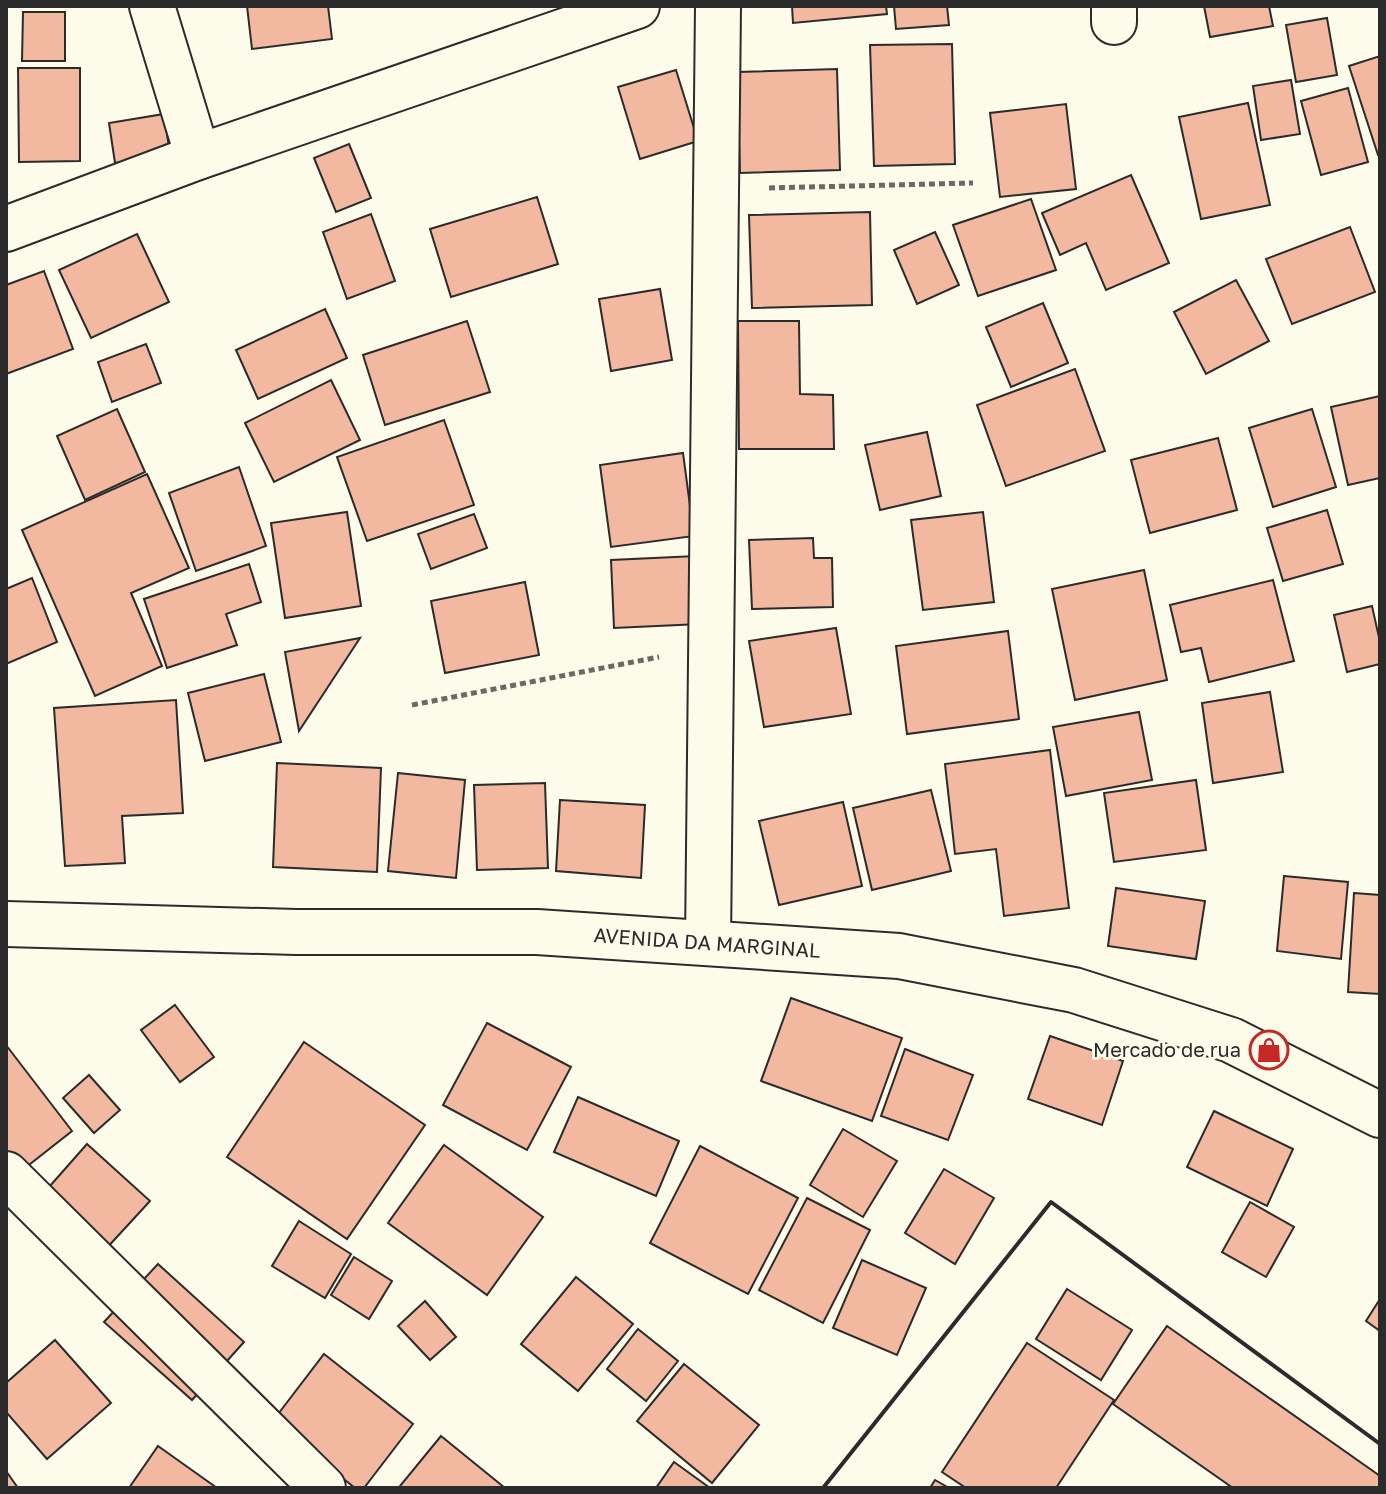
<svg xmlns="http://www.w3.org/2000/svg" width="1386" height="1494" viewBox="0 0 1386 1494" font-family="'Golos Text',sans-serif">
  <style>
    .building { fill: #f2b8a0; stroke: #2b2b2b; stroke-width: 2 }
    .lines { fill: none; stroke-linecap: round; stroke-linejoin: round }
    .minor-casing { stroke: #2b2b2b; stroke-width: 48 }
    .tertiary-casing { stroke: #2b2b2b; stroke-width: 48 }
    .path { stroke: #6a6964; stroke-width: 5; stroke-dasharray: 6 4; stroke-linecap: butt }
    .minor { stroke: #fdfbea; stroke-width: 44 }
    .tertiary { stroke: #fdfbea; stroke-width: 44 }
    .wall { stroke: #2b2b2b; stroke-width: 4 }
    .labels { text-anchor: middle; stroke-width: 6; stroke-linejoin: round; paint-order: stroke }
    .street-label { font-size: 20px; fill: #2b2b2b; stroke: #fdfbea }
    .poi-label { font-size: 20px; fill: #2b2b2b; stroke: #fdfbea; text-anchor: end }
  </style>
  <rect width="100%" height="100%" fill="#fdfbea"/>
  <!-- building -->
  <g class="building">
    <polygon points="247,6 328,6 332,39 252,49"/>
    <polygon points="792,6 886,6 887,14 793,23"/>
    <polygon points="894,6 947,6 949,25 896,29"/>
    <polygon points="1204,6 1269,6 1273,26 1210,37"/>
    <polygon points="23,12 65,12 65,61 22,61"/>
    <polygon points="1327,18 1337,75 1296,82 1286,25"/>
    <polygon points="952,44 955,164 874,166 870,45"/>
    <polygon points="1380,56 1380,155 1378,155 1349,66"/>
    <polygon points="18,68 80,68 80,161 19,162"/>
    <polygon points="837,69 840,170 740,173 737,72"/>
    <polygon points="676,70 698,141 640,159 618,87"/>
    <polygon points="1291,80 1300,134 1261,140 1253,86"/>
    <polygon points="1348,88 1368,162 1321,175 1301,101"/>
    <polygon points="1248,103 1270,205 1201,219 1179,117"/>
    <polygon points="1066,104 1076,189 1000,197 990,113"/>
    <polygon points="164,114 170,154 115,163 109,123"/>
    <polygon points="349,144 371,198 336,212 314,158"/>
    <polygon points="1131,175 1169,263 1106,290 1086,243 1060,255 1042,213"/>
    <polygon points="537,197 558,264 451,297 430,229"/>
    <polygon points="1031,199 1056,270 978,296 953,225"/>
    <polygon points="870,212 872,305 752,308 749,215"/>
    <polygon points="371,214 395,281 347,299 323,232"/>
    <polygon points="1350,227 1375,292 1292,324 1266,259"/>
    <polygon points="935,232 959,285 917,304 894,250"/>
    <polygon points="137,234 169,302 91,338 59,270"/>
    <polygon points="44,271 73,349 6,374 6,285"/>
    <polygon points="1236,280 1269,341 1206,374 1174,312"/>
    <polygon points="660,289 672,360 611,371 599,299"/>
    <polygon points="1043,303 1068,363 1011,387 986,327"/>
    <polygon points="325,309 347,358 258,399 236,350"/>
    <polygon points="467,321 490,392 385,425 363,355"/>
    <polygon points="738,321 799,321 800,394 833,395 834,449 739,449"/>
    <polygon points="146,344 161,383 112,402 98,362"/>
    <polygon points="1075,369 1105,451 1006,486 977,405"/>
    <polygon points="331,380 360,440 274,482 245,423"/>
    <polygon points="1380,396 1380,478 1348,485 1331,407"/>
    <polygon points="117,409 145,472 85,500 57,436"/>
    <polygon points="1312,409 1336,487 1273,507 1249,428"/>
    <polygon points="444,420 474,505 367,541 337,457"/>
    <polygon points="927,432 941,496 880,510 865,445"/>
    <polygon points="1218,438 1237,510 1150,533 1131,460"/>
    <polygon points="683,453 694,536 611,547 600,465"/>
    <polygon points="239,467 266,546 196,571 169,493"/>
    <polygon points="147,474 189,568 131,593 162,666 95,696 22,530"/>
    <polygon points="1327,510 1343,564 1283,581 1267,528"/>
    <polygon points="347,512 361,606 285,618 271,523"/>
    <polygon points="983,512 994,602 923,610 911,520"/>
    <polygon points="474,514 487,548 431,569 418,534"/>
    <polygon points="813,538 814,558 832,558 833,607 752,609 749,540"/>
    <polygon points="696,556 700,624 614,628 611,560"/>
    <polygon points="249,564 261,602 226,614 237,645 167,668 144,599"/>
    <polygon points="1144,570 1167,680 1075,700 1052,589"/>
    <polygon points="32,578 57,642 6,664 6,589"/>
    <polygon points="1273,580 1294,661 1209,682 1201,648 1181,652 1170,605"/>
    <polygon points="525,582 539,655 445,673 431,601"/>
    <polygon points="1372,606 1380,642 1380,664 1347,672 1334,615"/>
    <polygon points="836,628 851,714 764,727 749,641"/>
    <polygon points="1008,631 1019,719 907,734 896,646"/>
    <polygon points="360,638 299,731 285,652"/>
    <polygon points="264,674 281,742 205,761 188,693"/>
    <polygon points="1270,692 1283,772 1213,783 1202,703"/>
    <polygon points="176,700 183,813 122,816 125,863 65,866 54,708"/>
    <polygon points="1139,712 1152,780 1066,796 1053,727"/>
    <polygon points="1050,750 1069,908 1004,916 996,849 955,854 945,764"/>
    <polygon points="277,763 381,768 377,872 273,867"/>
    <polygon points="398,773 465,780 456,878 388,871"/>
    <polygon points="1196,780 1206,850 1114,862 1104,793"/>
    <polygon points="545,783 548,868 477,870 474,785"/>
    <polygon points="931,790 951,871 872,890 853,808"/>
    <polygon points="560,800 645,805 641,878 556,871"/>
    <polygon points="843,802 862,886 779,905 759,821"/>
    <polygon points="1284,876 1348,882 1341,959 1277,951"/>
    <polygon points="1116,888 1205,901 1196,959 1108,946"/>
    <polygon points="1354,893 1380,895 1380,994 1348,992"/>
    <polygon points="791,998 902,1038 872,1121 761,1081"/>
    <polygon points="175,1005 214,1057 180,1082 141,1030"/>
    <polygon points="487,1023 571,1067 527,1150 443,1105"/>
    <polygon points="1050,1036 1123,1061 1102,1125 1028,1099"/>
    <polygon points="304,1042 425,1125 347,1239 227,1157"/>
    <polygon points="6,1045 72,1131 6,1183"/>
    <polygon points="905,1049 973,1075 948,1140 881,1116"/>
    <polygon points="89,1075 120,1110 94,1133 63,1098"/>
    <polygon points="578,1097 679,1141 656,1196 554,1152"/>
    <polygon points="1214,1111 1293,1149 1267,1206 1187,1167"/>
    <polygon points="843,1129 897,1161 863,1217 810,1185"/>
    <polygon points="87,1144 150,1201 104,1251 42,1195"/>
    <polygon points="444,1145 543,1217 487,1295 388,1223"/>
    <polygon points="700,1146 798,1198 748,1294 650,1243"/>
    <polygon points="944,1169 994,1198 955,1264 905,1233"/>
    <polygon points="807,1198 870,1230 823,1323 759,1290"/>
    <polygon points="1250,1202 1294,1227 1266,1277 1222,1252"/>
    <polygon points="299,1221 351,1254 325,1298 272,1266"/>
    <polygon points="354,1257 392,1281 369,1319 331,1295"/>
    <polygon points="862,1260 926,1288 897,1355 833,1328"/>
    <polygon points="158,1264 244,1342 192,1400 104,1322"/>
    <polygon points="576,1277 633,1324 578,1391 521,1344"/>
    <polygon points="1067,1289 1132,1330 1101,1380 1036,1339"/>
    <polygon points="1380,1299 1380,1331 1366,1321"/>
    <polygon points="425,1301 456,1337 430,1360 398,1326"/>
    <polygon points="1167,1326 1380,1476 1380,1488 1233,1488 1113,1404"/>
    <polygon points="638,1329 678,1361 646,1401 607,1369"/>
    <polygon points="55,1340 111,1403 47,1459 6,1412 6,1383"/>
    <polygon points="1027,1343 1114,1400 1056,1488 966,1488 942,1472"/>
    <polygon points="324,1354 413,1424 364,1488 355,1488 272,1422"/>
    <polygon points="684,1364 759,1425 712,1483 637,1421"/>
    <polygon points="441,1436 505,1488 403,1488 400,1486"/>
    <polygon points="158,1446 217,1488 129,1488"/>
    <polygon points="674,1462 710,1488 656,1488"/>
    <polygon points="6,1471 18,1488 6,1488"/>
    <polygon points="935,1480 949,1488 930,1488"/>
  </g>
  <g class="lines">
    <!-- minor casing -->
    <g class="minor-casing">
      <g id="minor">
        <polyline points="152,6 198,157"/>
        <polyline points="1114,6 1114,22"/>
        <polyline points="6,229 198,157 637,6"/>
        <polyline points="708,943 718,6"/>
        <polyline points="6,1174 323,1488"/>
      </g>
    </g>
    <!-- tertiary casing -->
    <g class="tertiary-casing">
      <polyline id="tertiary" points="6,924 296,932 537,932 899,956 1074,990 1231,1040 1380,1115"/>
    </g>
    <!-- path -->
    <g class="path">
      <polyline points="769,188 973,183"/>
      <polyline points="412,705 659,657"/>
    </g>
    <!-- minor -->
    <use href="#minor" class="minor"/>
    <!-- tertiary -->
    <use href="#tertiary" class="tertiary"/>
    <!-- wall -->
    <polyline class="wall" points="823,1488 1051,1202 1380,1444"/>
  </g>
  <!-- icons -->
  <defs>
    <g id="shop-ring" transform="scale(2)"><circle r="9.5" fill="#fdfbea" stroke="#c62828" stroke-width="1.5"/><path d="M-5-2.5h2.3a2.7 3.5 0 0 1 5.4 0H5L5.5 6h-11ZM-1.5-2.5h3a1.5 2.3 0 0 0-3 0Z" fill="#c62828"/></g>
  </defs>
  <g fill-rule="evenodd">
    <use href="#shop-ring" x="1269" y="1050"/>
  </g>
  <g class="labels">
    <!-- street labels -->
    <g class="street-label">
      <text transform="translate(707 943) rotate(4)" y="7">AVENIDA DA MARGINAL</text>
    </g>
    <!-- poi labels -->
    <g class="poi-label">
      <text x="1241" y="1057">Mercado de rua</text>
    </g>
  </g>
  <!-- border -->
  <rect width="1386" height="1494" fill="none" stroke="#2b2b2b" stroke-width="16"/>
</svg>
